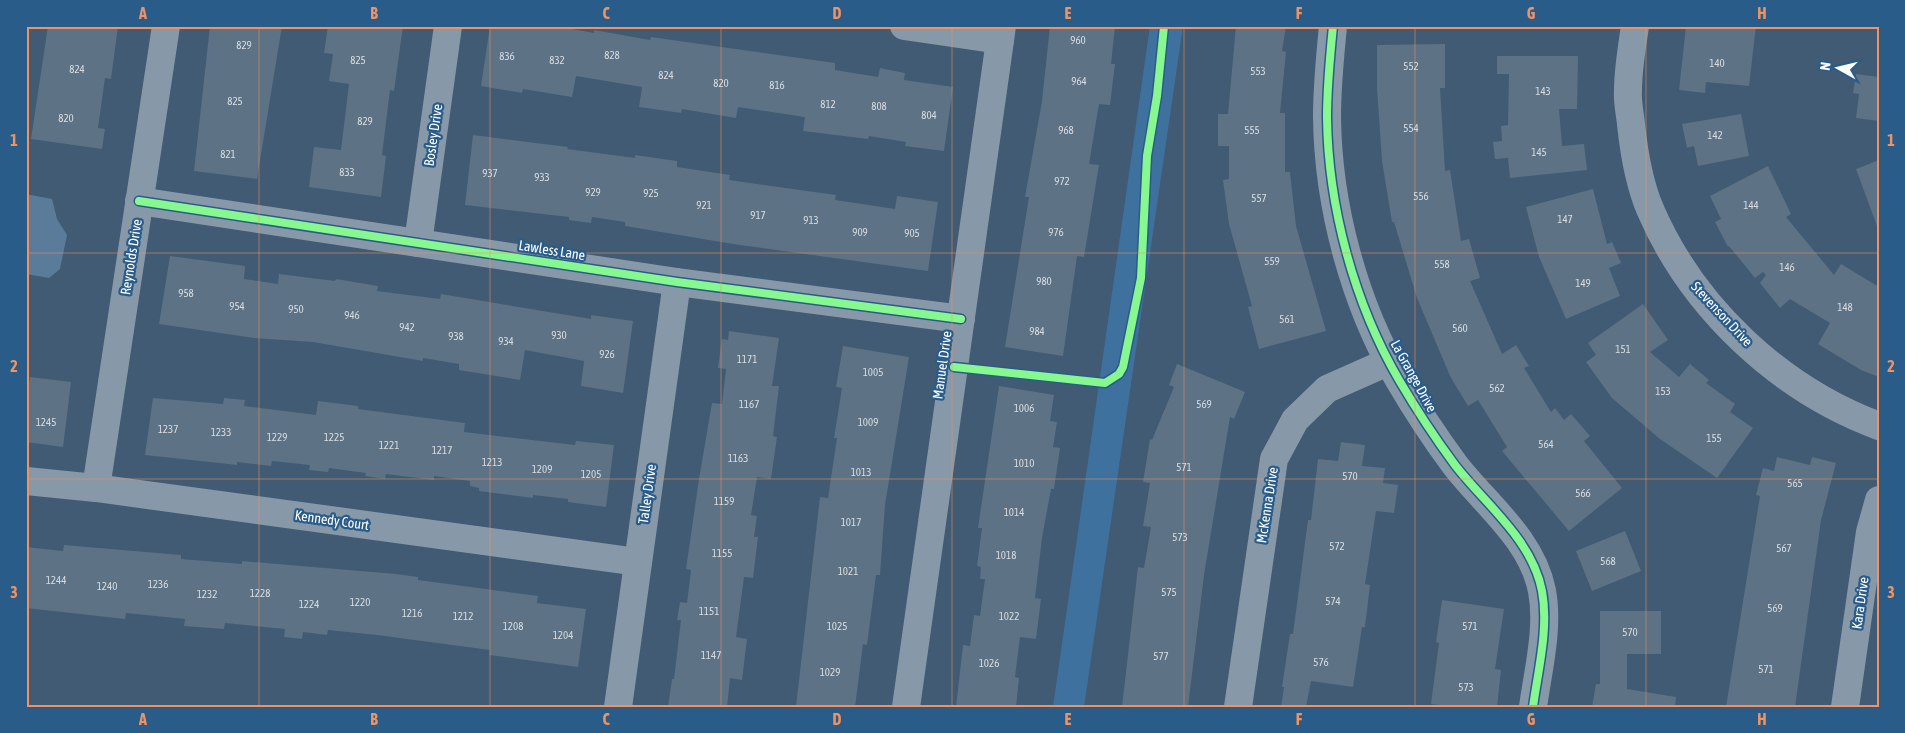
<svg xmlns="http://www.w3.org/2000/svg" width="1905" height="733" viewBox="0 0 1905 733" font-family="'Asap Condensed',sans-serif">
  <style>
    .green { fill: #3f719e }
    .water { fill: #5a7b99 }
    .building { fill: #5d7285 }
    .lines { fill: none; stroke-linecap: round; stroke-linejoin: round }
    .minor { stroke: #8798a8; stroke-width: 28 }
    .cycleway-casing { stroke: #2a5c89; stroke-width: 11 }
    .cycleway { stroke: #87f88f; stroke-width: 8 }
    .grid { fill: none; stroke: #f09361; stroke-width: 1; stroke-opacity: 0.55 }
    .labels { text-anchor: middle; stroke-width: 4.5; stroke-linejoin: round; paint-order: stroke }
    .number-label { font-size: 11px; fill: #d6dce0 }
    .street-label { font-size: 14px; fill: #fff; stroke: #2a5c89 }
    .neatline { fill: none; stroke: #f09361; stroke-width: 2 }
    .grid-label { font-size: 16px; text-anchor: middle; font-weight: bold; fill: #f09361 }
  </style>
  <rect width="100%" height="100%" fill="#405b73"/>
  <!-- green -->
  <polygon class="green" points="1150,26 1183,26 1084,707 1053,707"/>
  <!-- water -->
  <polygon class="water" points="26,194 52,199 57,219 67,235 60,269 49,278 26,274"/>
  <!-- building -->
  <g class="building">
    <polygon points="48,26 118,26 111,79 105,78 98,128 105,129 102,149 31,139"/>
    <polygon points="210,26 282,26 257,179 194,171"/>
    <polygon points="328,26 403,26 394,91 390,90 382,155 386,156 381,197 309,187 314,147 341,150 349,84 329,81 333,54 324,53"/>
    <polygon points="490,26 556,26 594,33 594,30 650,40 651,37 835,63 835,70 878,77 880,68 905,73 904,80 953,87 944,151 905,146 906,142 869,136 868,139 803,131 805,117 738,107 736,118 682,109 681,113 639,107 642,87 576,76 572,97 523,89 522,93 481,86"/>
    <polygon points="1050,26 1115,26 1111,64 1115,64 1110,105 1099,104 1089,164 1099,165 1084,257 1077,256 1063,356 1005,347 1029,197 1025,197 1042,101"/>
    <polygon points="1236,26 1286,26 1282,51 1286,52 1280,113 1285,113 1285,172 1290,172 1296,226 1326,331 1259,349 1248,307 1252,306 1229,224 1223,180 1229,179 1229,146 1218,146 1218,114 1228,114"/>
    <polygon points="1686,26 1756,26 1749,86 1706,82 1705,93 1679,90"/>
    <polygon points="1445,44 1445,88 1440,88 1445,171 1450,170 1461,241 1469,239 1480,278 1470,281 1502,354 1516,345 1529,366 1524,368 1551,412 1555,408 1564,420 1571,414 1590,436 1584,441 1622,488 1569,531 1502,451 1507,447 1478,400 1468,406 1451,378 1417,298 1394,222 1392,222 1382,161 1377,88 1377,45"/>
    <polygon points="1497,56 1578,56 1577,109 1559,109 1562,146 1584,144 1587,170 1510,178 1508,158 1495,159 1493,142 1502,141 1501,126 1508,125 1509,74 1497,74"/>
    <polygon points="1856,74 1879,77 1879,121 1856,118 1859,94 1853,93"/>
    <polygon points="1741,114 1749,156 1698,166 1694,146 1687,148 1682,124"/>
    <polygon points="473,135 568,147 567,149 635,158 635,155 677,161 677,167 730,175 729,180 836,195 835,200 895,209 897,196 938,202 928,271 733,244 625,226 625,222 592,217 591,223 569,220 569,217 465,205"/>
    <polygon points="1879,160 1879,225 1877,226 1856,169"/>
    <polygon points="1768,166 1791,214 1786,217 1834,275 1841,264 1879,287 1879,377 1861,370 1818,344 1830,323 1790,299 1780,308 1760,283 1766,275 1763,272 1755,278 1729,246 1728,247 1715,222 1721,219 1710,196"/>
    <polygon points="1593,189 1607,244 1612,242 1621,263 1609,268 1620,296 1566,319 1539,257 1526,207"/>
    <polygon points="170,256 245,266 244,279 278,284 279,274 335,281 336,279 378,286 377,291 440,299 441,294 591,319 591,315 633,321 623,393 581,386 584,361 525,350 520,380 459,370 459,364 423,358 423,361 313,342 254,338 159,324"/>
    <polygon points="1643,304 1668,340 1650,352 1679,377 1690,364 1709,380 1706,383 1735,404 1730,412 1753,428 1717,478 1660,439 1612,398 1586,362 1596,355 1588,343"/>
    <polygon points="729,331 779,338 772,386 779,386 773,436 777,437 771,479 757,477 751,515 757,516 754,537 758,537 753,578 744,577 736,637 747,639 742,680 730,678 727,707 668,707 672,679 674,679 681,620 677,620 680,602 687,603 691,570 686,569 699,479 712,403 722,404 726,369 718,368 722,339 728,340"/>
    <polygon points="843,346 909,357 885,505 880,575 876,575 867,645 863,644 855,707 796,707 820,497 828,498 837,438 834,438 842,388 836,387"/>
    <polygon points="1177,364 1245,392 1234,419 1230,417 1204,575 1188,707 1122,707 1138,567 1144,568 1151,527 1143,526 1150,483 1143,482 1150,439 1152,440 1174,387 1169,385"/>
    <polygon points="30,377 71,382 63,447 26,442 26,401"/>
    <polygon points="999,386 1054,395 1050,421 1057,422 1053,447 1060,448 1054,489 1051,489 1042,538 1035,598 1041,599 1036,639 1020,637 1015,677 1019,678 1016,707 956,707 963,645 970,646 974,615 980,616 985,579 980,579 981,567 977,566 982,528 978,528"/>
    <polygon points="153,398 223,404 224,398 245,400 244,406 316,415 318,401 358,406 358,409 465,423 464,432 575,445 576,441 614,445 606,507 568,502 568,499 533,495 533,498 479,491 479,488 470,486 470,481 434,476 434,480 386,474 385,479 365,476 366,473 329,468 328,472 309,470 310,465 272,461 271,466 237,462 237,465 145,455"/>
    <polygon points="1341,442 1365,445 1362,466 1385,468 1383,483 1398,485 1394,513 1376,511 1365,584 1370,585 1365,627 1362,627 1353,687 1311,681 1306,707 1281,707 1284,687 1282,687 1290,634 1293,634 1308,520 1311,520 1318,459 1338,461"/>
    <polygon points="1777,457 1810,465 1812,457 1836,463 1821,520 1795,707 1726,707 1760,496 1756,495 1763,468 1774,471"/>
    <polygon points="1625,531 1641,571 1592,591 1576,551"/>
    <polygon points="64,545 181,555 181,559 242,564 242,561 396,574 418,577 418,580 538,596 537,603 586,609 578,667 489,655 490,650 377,635 328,630 327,635 303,632 302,639 284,637 285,629 225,623 224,629 184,626 185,619 126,613 125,619 26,608 26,547 63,551"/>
    <polygon points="1442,600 1504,609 1495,669 1501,670 1497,707 1457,707 1431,704 1439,643 1436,642"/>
    <polygon points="1600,611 1661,611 1661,654 1627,654 1627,689 1676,697 1675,707 1592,707 1596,684 1600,684"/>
  </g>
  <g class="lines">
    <!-- minor -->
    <g class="minor">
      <polyline points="904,26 1000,40"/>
      <path d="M 1333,26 C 1330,56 1327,86 1327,117 C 1328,206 1354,303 1399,380 C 1416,409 1435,438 1455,465 C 1485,504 1532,539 1542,591 C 1549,628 1538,670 1533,707"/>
      <path d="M 1635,26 C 1632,47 1628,69 1628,90 C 1627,102 1630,113 1631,124 C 1634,153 1639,183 1650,209 C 1692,307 1779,389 1879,426"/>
      <polyline points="139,201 677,282 961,319"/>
      <polyline points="418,243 448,26"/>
      <polyline points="26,481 96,488 638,562"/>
      <polyline points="96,488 166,26"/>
      <polyline points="618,707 677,282"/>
      <polyline points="906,707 1002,26"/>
      <polyline points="1238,707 1274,459 1295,420 1327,389 1390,361"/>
      <polyline points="1845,707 1870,532 1879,500"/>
    </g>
    <!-- cycleway casing -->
    <g class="cycleway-casing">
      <g id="cycleway">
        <path d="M 1333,26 C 1330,56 1327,86 1327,117 C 1328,206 1354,303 1399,380 C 1416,409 1435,438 1455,465 C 1485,504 1532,539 1542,591 C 1549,628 1538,670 1533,707"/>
        <polyline points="139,201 677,282 961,319"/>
        <polyline points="954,367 1105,383 1119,374 1123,367 1141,278 1147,156 1157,96 1164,26"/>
      </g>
    </g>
    <!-- cycleway -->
    <use href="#cycleway" class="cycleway"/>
  </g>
  <!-- grid -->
  <path class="grid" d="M 259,26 L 259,707M 490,26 L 490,707M 721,26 L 721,707M 952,26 L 952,707M 1184,26 L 1184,707M 1415,26 L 1415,707M 1646,26 L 1646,707M 26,253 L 1879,253M 26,479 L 1879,479"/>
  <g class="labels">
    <!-- number labels -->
    <g class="number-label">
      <text x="1078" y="44">960</text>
      <text x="244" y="49">829</text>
      <text x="612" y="59">828</text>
      <text x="507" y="60">836</text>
      <text x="358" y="64">825</text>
      <text x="557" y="64">832</text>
      <text x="1717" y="67">140</text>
      <text x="1411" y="70">552</text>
      <text x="77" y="73">824</text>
      <text x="1258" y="75">553</text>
      <text x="666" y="79">824</text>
      <text x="1079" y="85">964</text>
      <text x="721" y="87">820</text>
      <text x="777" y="89">816</text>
      <text x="1543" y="95">143</text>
      <text x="235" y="105">825</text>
      <text x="828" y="108">812</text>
      <text x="879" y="110">808</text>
      <text x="929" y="119">804</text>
      <text x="66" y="122">820</text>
      <text x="365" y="125">829</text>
      <text x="1411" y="132">554</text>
      <text x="1066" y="134">968</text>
      <text x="1252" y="134">555</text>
      <text x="1715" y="139">142</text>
      <text x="1539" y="156">145</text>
      <text x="228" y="158">821</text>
      <text x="347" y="176">833</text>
      <text x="490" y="177">937</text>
      <text x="542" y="181">933</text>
      <text x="1062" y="185">972</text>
      <text x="593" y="196">929</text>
      <text x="651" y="197">925</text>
      <text x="1421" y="200">556</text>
      <text x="1259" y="202">557</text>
      <text x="704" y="209">921</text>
      <text x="1751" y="209">144</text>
      <text x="758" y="219">917</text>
      <text x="1565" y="223">147</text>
      <text x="811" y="224">913</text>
      <text x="860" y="236">909</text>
      <text x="1056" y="236">976</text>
      <text x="912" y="237">905</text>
      <text x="1272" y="265">559</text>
      <text x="1442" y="268">558</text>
      <text x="1787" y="271">146</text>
      <text x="1044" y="285">980</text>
      <text x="1583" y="287">149</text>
      <text x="186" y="297">958</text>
      <text x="237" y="310">954</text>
      <text x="1845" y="311">148</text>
      <text x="296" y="313">950</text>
      <text x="352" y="319">946</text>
      <text x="1287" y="323">561</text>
      <text x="407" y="331">942</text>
      <text x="1460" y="332">560</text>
      <text x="1037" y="335">984</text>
      <text x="559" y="339">930</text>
      <text x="456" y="340">938</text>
      <text x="506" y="345">934</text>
      <text x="1623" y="353">151</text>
      <text x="607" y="358">926</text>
      <text x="747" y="363">1171</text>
      <text x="873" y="376">1005</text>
      <text x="1497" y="392">562</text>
      <text x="1663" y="395">153</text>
      <text x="749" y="408">1167</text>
      <text x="1204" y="408">569</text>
      <text x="1024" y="412">1006</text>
      <text x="46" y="426">1245</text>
      <text x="868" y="426">1009</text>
      <text x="168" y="433">1237</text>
      <text x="221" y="436">1233</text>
      <text x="277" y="441">1229</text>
      <text x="334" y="441">1225</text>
      <text x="1714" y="442">155</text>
      <text x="1546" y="448">564</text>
      <text x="389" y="449">1221</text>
      <text x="442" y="454">1217</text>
      <text x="738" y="462">1163</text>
      <text x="492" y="466">1213</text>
      <text x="1024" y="467">1010</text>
      <text x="1184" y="471">571</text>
      <text x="542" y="473">1209</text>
      <text x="861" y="476">1013</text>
      <text x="591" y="478">1205</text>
      <text x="1350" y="480">570</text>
      <text x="1795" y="487">565</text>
      <text x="1583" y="497">566</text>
      <text x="724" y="505">1159</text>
      <text x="1014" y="516">1014</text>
      <text x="851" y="526">1017</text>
      <text x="1180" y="541">573</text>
      <text x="1337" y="550">572</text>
      <text x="1784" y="552">567</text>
      <text x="722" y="557">1155</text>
      <text x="1006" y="559">1018</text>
      <text x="1608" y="565">568</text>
      <text x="848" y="575">1021</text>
      <text x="56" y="584">1244</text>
      <text x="158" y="588">1236</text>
      <text x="107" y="590">1240</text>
      <text x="1169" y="596">575</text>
      <text x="260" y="597">1228</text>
      <text x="207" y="598">1232</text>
      <text x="1333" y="605">574</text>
      <text x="360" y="606">1220</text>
      <text x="309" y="608">1224</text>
      <text x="1775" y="612">569</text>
      <text x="709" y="615">1151</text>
      <text x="412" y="617">1216</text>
      <text x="463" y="620">1212</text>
      <text x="1009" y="620">1022</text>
      <text x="513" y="630">1208</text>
      <text x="837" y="630">1025</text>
      <text x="1470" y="630">571</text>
      <text x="1630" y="636">570</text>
      <text x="563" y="639">1204</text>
      <text x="711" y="659">1147</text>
      <text x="1161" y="660">577</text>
      <text x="1321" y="666">576</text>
      <text x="989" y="667">1026</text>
      <text x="1766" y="673">571</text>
      <text x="830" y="676">1029</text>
      <text x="1466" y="691">573</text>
    </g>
    <!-- street labels -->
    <g class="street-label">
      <text transform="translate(433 135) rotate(-82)" y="5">Bosley Drive</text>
      <text transform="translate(552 250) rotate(9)" y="5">Lawless Lane</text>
      <text transform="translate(131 257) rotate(-81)" y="5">Reynolds Drive</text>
      <text transform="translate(1722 314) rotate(47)" y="5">Stevenson Drive</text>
      <text transform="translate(942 365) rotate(-82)" y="5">Manuel Drive</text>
      <text transform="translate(1414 376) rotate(61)" y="5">La Grange Drive</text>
      <text transform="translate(647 494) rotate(-82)" y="5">Talley Drive</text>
      <text transform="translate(1267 505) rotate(-81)" y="5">McKenna Drive</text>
      <text transform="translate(332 520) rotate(8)" y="5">Kennedy Court</text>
      <text transform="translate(1860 603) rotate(-82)" y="5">Kara Drive</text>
    </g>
  </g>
  <!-- border -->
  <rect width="1905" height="733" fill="none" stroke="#2a5c89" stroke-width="55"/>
  <!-- north arrow -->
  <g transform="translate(1838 68) rotate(278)" stroke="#2a5c89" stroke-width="4" paint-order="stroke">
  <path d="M0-4L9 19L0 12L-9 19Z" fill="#ffffff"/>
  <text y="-8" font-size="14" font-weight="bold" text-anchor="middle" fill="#ffffff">N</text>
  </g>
  <rect x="28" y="28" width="1850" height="678" class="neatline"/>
  <g class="grid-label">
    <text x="143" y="19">A</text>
    <text x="374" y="19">B</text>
    <text x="606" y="19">C</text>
    <text x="837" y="19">D</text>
    <text x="1068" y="19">E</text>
    <text x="1299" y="19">F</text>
    <text x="1531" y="19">G</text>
    <text x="1762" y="19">H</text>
    <text x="14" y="146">1</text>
    <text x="1891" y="146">1</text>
    <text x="14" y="372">2</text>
    <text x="1891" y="372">2</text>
    <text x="14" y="598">3</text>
    <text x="1891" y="598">3</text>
    <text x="143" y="725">A</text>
    <text x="374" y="725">B</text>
    <text x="606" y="725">C</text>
    <text x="837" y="725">D</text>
    <text x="1068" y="725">E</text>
    <text x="1299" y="725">F</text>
    <text x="1531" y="725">G</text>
    <text x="1762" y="725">H</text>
  </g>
</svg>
